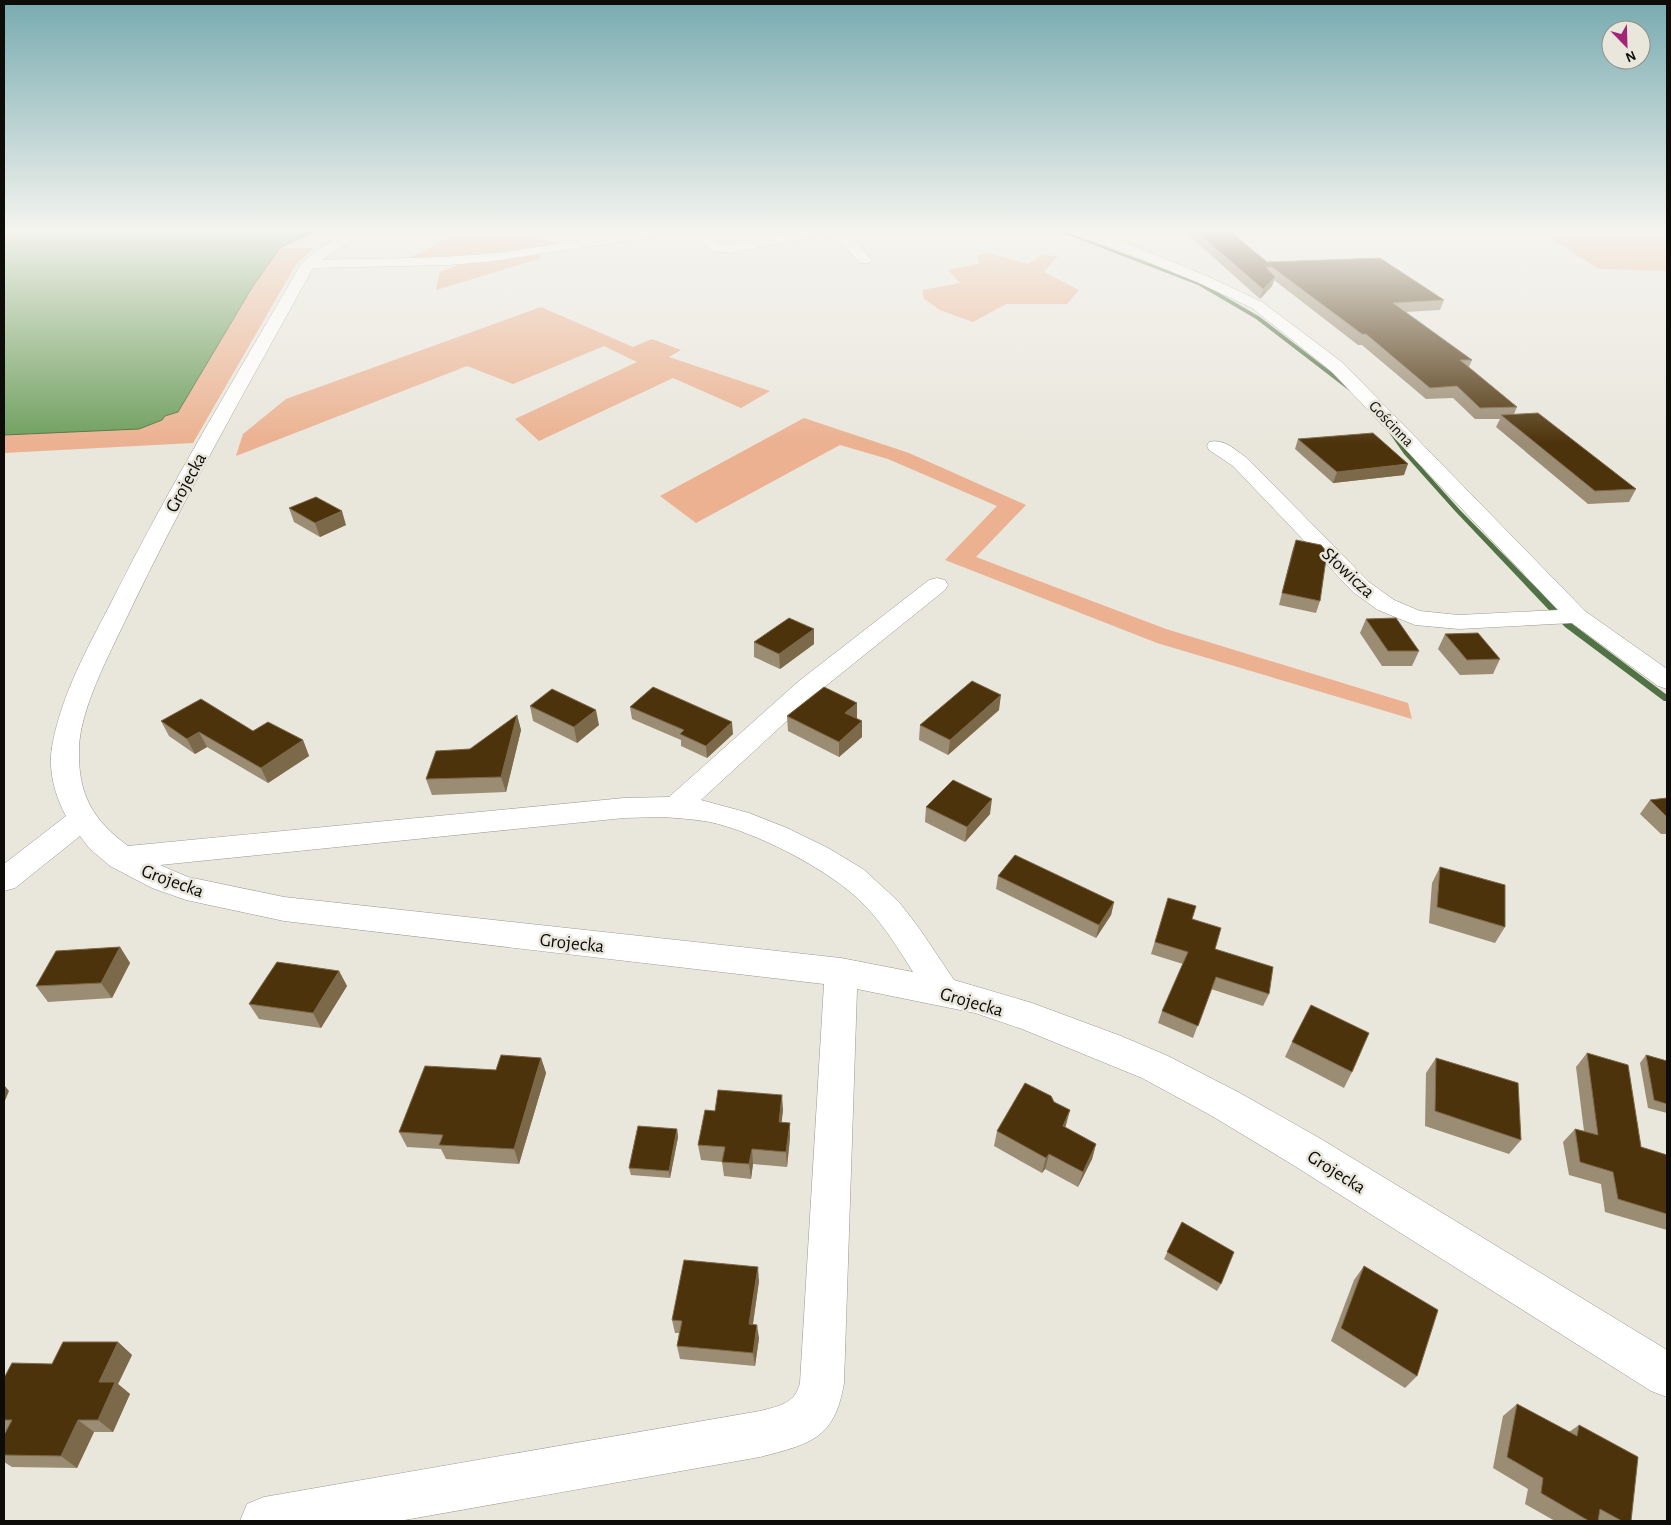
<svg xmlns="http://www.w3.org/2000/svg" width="1671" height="1525" viewBox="0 0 1671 1525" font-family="'Alegreya Sans',sans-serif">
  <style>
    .green { fill: #ebb190 }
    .water { fill: #6e9e5d; stroke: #517244 }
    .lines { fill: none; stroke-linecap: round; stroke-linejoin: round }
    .stream { fill: #517244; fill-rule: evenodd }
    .minor-casing { stroke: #9b988f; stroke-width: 1 }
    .minor { fill: #fff; fill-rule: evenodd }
    .wall { fill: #9b8c74 }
    .shaded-wall { fill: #7c694a }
    .building { fill: #4d330c; stroke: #7c694a }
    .labels { text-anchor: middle; stroke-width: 5; stroke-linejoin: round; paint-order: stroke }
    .far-street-label { font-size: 16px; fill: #0d0c09; stroke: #e9e6dc }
    .street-label { font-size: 19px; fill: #0d0c09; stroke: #e9e6dc }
  </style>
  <rect width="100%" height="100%" fill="#e9e6dc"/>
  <!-- green -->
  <g class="green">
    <polygon points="466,230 508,230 563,245 465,257 407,259"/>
    <polygon points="1545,230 1667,230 1667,271 1599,269 1557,243"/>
    <polygon points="280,248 313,248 295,266 193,443 4,453 4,432 253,286"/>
    <polygon points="988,253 1028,264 1043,255 1058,256 1044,272 1079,290 1067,304 1006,304 973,322 940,310 924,299 922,290 960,283 948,270 979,264 977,255"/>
    <polygon points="539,255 542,258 436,290 440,272 462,263"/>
    <polygon points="541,307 633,347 652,339 681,350 669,357 770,391 741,408 673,378 539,441 515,419 637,362 604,346 513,384 467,366 236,456 243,434 286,399"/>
    <polygon points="804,418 909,453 1026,505 976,557 1166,629 1408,703 1412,719 1157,643 945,560 997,506 888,459 840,445 696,523 660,496"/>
  </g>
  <!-- water -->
  <polygon class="water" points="4,230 318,230 280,248 253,286 178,412 165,416 162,420 139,429 4,435"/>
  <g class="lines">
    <!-- stream -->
    <g class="stream">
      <polygon points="1055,230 1061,230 1202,283 1260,317 1356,391 1351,392 1256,319 1198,285"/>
      <polygon points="1389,430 1393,430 1408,452 1459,509 1571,623 1667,695 1667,701 1664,701 1565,627 1455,511 1404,454 1388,431"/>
    </g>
    <!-- minor casing -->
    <g class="minor-casing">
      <g id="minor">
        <path d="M 351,230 L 367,230 L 322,260 C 377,258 431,259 485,254 C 550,248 612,230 677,230 L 671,234 L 487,262 L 448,265 L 313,268 C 249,384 183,499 126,619 C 109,655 79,711 79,750 C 78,795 93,820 128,846 L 624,798 L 669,797 L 799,681 L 929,580 L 937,578 L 945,580 L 948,585 L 945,590 L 817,693 L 701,800 L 749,813 L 787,828 L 828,848 L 863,869 L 899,902 L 919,928 L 954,980 L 1032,1003 L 1121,1036 L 1168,1056 L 1238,1092 L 1321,1139 L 1667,1350 L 1667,1397 L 1651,1391 L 1293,1165 L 1212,1116 L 1142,1078 L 1022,1029 L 975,1013 L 857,989 L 844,1383 C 835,1439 810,1444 760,1457 L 399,1521 L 240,1521 L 247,1504 L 264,1497 L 760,1411 C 779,1406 795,1404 800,1383 L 824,984 L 284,921 L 186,900 L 152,888 L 110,866 L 89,848 L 80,836 L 15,888 L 4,891 L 4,864 L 66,816 C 55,796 48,770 52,747 C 61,695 88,647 112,601 C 169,486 237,375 301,264 L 320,248 ZM 661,817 C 677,818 693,819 710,822 C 755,832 821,866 855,896 C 879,917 896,945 913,972 L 841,958 L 284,897 L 188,877 L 160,865 L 624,818 Z"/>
        <path d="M 685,230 L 700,230 L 721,244 L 730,245 C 755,240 819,223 841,231 C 853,236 864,250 872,260 L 870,263 L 860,263 C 848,250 840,237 821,235 L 730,253 L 713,251 Z"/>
        <path d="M 1068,230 L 1087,230 L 1131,245 L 1207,276 L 1262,302 L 1343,363 L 1585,611 L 1667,669 L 1667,689 L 1658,686 L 1572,623 L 1459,629 L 1415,625 L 1378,610 L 1353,592 L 1233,466 L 1209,450 L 1207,446 L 1209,442 C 1224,438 1235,450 1247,458 L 1369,582 L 1394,600 L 1420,611 L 1459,615 L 1558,610 L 1331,371 L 1252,308 L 1197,282 L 1121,251 L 1070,233 Z"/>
      </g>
    </g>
    <!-- minor -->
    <use href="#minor" class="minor"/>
  </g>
  <!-- wall -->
  <g class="wall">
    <polygon points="856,230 876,230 865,233"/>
    <polygon points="1183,230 1231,230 1238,238 1267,262 1444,300 1440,310 1406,312 1472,360 1469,367 1517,407 1514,414 1636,489 1629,502 1588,504 1496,427 1500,419 1475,419 1453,398 1426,399 1362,345 1358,345 1274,280 1272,286 1260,299"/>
    <polygon points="1298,439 1404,475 1333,483 1295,449"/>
    <polygon points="289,508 346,525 320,537 294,522"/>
    <polygon points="1296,540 1320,601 1316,613 1279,605 1292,552"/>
    <polygon points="1366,619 1419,651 1412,666 1382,666 1360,633"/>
    <polygon points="814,629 814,644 780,669 754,657 754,642"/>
    <polygon points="1445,634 1500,659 1493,674 1460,675 1438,649"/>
    <polygon points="530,706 599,725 577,743 533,721"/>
    <polygon points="630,707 733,734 707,758 681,746 681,740 632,719"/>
    <polygon points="999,710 948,755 919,740 920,725"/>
    <polygon points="517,715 521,730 506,792 432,795 426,779 470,749"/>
    <polygon points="787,716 857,718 862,737 839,757 788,731"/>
    <polygon points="161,721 253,731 303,740 309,756 268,783 207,747 195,754 169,736"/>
    <polygon points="1667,798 1667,834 1661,834 1640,814 1650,800"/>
    <polygon points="926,807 990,814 965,842 925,822"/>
    <polygon points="1440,867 1505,927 1495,943 1429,923 1432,883"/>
    <polygon points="998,876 1114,902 1111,915 1096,938 996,889"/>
    <polygon points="1168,898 1192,919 1215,949 1269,994 1263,1006 1211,989 1193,1038 1158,1023 1162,1011 1183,964 1151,954"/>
    <polygon points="120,947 130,963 112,998 48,1002 36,986"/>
    <polygon points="339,971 347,986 321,1028 259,1019 249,1004"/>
    <polygon points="1292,1042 1352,1072 1344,1088 1285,1057"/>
    <polygon points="1587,1053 1641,1147 1667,1155 1667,1230 1605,1212 1601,1184 1569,1175 1563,1142 1575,1129 1584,1131 1576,1067"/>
    <polygon points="1646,1055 1667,1061 1667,1113 1648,1108 1640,1063"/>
    <polygon points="541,1058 546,1073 519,1164 446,1159 441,1149 407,1147 399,1132 496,1070"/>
    <polygon points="1436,1058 1521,1140 1509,1154 1425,1126 1426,1073"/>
    <polygon points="783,1110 781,1122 790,1137 787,1167 753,1164 751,1179 724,1176 722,1162 701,1160 698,1145 715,1111"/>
    <polygon points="1066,1125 1065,1128 1096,1144 1092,1159 1078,1187 1045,1169 1042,1173 994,1146 997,1131"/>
    <polygon points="677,1129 678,1137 670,1178 631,1175 629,1168"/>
    <polygon points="1182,1222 1221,1284 1217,1291 1164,1259"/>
    <polygon points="1364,1266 1417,1376 1405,1388 1331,1341 1354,1280"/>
    <polygon points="759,1281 753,1324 759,1338 755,1366 680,1359 677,1346 679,1333 675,1333 672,1320"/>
    <polygon points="118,1342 132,1355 118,1384 130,1394 113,1432 94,1432 77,1468 12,1467 4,1462 4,1435 6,1431 4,1431 4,1378 52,1364"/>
    <polygon points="1517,1404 1569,1432 1579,1425 1631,1521 1555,1521 1525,1504 1528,1489 1493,1468 1503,1416"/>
  </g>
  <!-- shaded-wall -->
  <g class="shaded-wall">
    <polygon points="865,230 876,230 865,233"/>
    <polygon points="1275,277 1272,286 1260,299 1263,289"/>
    <polygon points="1408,464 1404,475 1333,483 1337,472"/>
    <polygon points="342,511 346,525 320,537 315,523"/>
    <polygon points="814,629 814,644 780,669 779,654"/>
    <polygon points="1001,695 999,710 948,755 950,740"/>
    <polygon points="857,703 857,718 844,728 845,713"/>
    <polygon points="596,710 599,725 577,743 574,727"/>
    <polygon points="517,715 521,730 506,792 501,777"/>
    <polygon points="862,721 862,737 839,757 839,742"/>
    <polygon points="732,722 733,734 707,758 706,746"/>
    <polygon points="199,732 207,747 195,754 187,739"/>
    <polygon points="303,740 309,756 268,783 261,768"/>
    <polygon points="992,799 990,814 965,842 967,827"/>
    <polygon points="1114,902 1111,915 1096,938 1099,925"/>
    <polygon points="120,947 130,963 112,998 101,983"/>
    <polygon points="339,971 347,986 321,1028 313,1013"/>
    <polygon points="541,1058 546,1073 519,1164 514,1149"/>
    <polygon points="4,1085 9,1091 4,1103"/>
    <polygon points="782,1095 783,1110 780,1137 779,1122"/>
    <polygon points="1070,1110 1066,1125 1059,1141 1063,1126"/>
    <polygon points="790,1123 790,1137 787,1167 786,1152"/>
    <polygon points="677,1129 678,1137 670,1178 669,1171"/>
    <polygon points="1096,1144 1092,1159 1078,1187 1083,1172"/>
    <polygon points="752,1149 753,1164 751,1179 749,1164"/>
    <polygon points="1049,1154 1045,1169 1042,1173 1046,1158"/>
    <polygon points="758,1267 759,1281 751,1337 749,1324"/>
    <polygon points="757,1325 759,1338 755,1366 753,1353"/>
    <polygon points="118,1342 132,1355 118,1384 130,1394 113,1432 98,1420 99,1382"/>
    <polygon points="78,1420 94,1432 77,1468 61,1456"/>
  </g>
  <!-- building -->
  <g class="building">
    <polygon points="1195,230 1231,230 1238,238 1267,262 1380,258 1444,300 1393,303 1472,360 1460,360 1517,407 1480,408 1457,386 1430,388 1366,334 1362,334 1272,267 1266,267 1275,277 1263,289"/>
    <polygon points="1538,413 1636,489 1595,491 1501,415"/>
    <polygon points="1373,433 1408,464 1337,472 1298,439"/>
    <polygon points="316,497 342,511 315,523 289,508"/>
    <polygon points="1296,540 1321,545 1327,552 1320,601 1282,593"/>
    <polygon points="789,618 814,629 779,654 754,642"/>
    <polygon points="1396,618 1419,651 1388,651 1366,619"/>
    <polygon points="1478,633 1500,659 1467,660 1445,634"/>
    <polygon points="972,681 1001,695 950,740 920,725"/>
    <polygon points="653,687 732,722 706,746 680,734 684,730 630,707"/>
    <polygon points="824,687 857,703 845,713 862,721 839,742 787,716"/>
    <polygon points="552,689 596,710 574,727 530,706"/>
    <polygon points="201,699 253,731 268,722 303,740 261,768 199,732 187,739 161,721"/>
    <polygon points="517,715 501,777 426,779 436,751 470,749"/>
    <polygon points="953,780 992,799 967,827 926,807"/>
    <polygon points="1667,798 1667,817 1650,800"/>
    <polygon points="1015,855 1114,902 1099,925 998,876"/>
    <polygon points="1440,867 1505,885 1505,927 1437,907"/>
    <polygon points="1168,898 1196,906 1192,919 1221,928 1215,949 1273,967 1269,994 1216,977 1198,1026 1162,1011 1188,952 1155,942"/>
    <polygon points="120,947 101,983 36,986 56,951"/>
    <polygon points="277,962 339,971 313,1013 249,1004"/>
    <polygon points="1311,1005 1369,1033 1352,1072 1292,1042"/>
    <polygon points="1587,1053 1628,1065 1641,1147 1667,1155 1667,1214 1618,1199 1613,1172 1580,1162 1575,1129 1598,1135"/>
    <polygon points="501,1055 541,1058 514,1149 439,1145 443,1135 399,1132 425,1066 496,1070"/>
    <polygon points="1646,1055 1667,1061 1667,1104 1654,1100"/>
    <polygon points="1436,1058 1518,1083 1521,1140 1435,1111"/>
    <polygon points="1025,1083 1051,1096 1054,1102 1070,1110 1063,1126 1096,1144 1083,1172 1049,1154 1046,1158 997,1131"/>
    <polygon points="718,1090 782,1095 779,1122 790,1123 786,1152 752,1149 749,1164 722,1162 725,1147 698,1145 705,1110 715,1111"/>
    <polygon points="638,1126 677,1129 669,1171 629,1168"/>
    <polygon points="1182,1222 1234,1252 1221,1284 1167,1252"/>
    <polygon points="684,1260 758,1267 749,1324 757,1325 753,1353 677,1346 682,1321 672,1320"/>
    <polygon points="1364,1266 1438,1310 1417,1376 1341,1328"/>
    <polygon points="63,1342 118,1342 99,1382 115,1382 98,1420 78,1420 61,1456 4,1455 4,1435 12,1420 4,1420 4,1378 12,1363 52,1364"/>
    <polygon points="1517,1404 1577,1436 1579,1425 1638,1457 1631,1521 1622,1521 1600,1509 1598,1521 1589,1521 1541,1493 1543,1478 1507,1457"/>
  </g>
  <!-- sky -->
  <linearGradient id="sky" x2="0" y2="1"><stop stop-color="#77abb0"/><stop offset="0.52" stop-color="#f5f4ef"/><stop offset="1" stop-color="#f5f4ef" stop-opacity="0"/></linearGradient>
  <rect width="1671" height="444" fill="url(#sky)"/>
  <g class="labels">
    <!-- far-street labels -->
    <g class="far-street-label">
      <text transform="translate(1392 423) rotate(46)" y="6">Gościnna</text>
    </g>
    <!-- street labels -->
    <g class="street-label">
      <text transform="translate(185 482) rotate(-61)" y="7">Grojecka</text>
      <text transform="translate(1349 572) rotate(43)" y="7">Słowicza</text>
      <text transform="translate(173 880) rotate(20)" y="7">Grojecka</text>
      <text transform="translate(572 942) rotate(6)" y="7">Grojecka</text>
      <text transform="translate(972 1001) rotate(16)" y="7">Grojecka</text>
      <text transform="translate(1337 1171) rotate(32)" y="7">Grojecka</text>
    </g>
  </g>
  <!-- border -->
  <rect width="1671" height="1525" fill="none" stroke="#0d0c09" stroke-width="10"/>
  <!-- north arrow -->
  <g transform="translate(1626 45) rotate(157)"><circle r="24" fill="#e9e6dc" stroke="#918f88"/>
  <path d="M0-4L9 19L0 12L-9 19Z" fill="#a22578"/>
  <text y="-8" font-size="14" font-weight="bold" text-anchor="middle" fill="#0d0c09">N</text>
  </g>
</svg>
